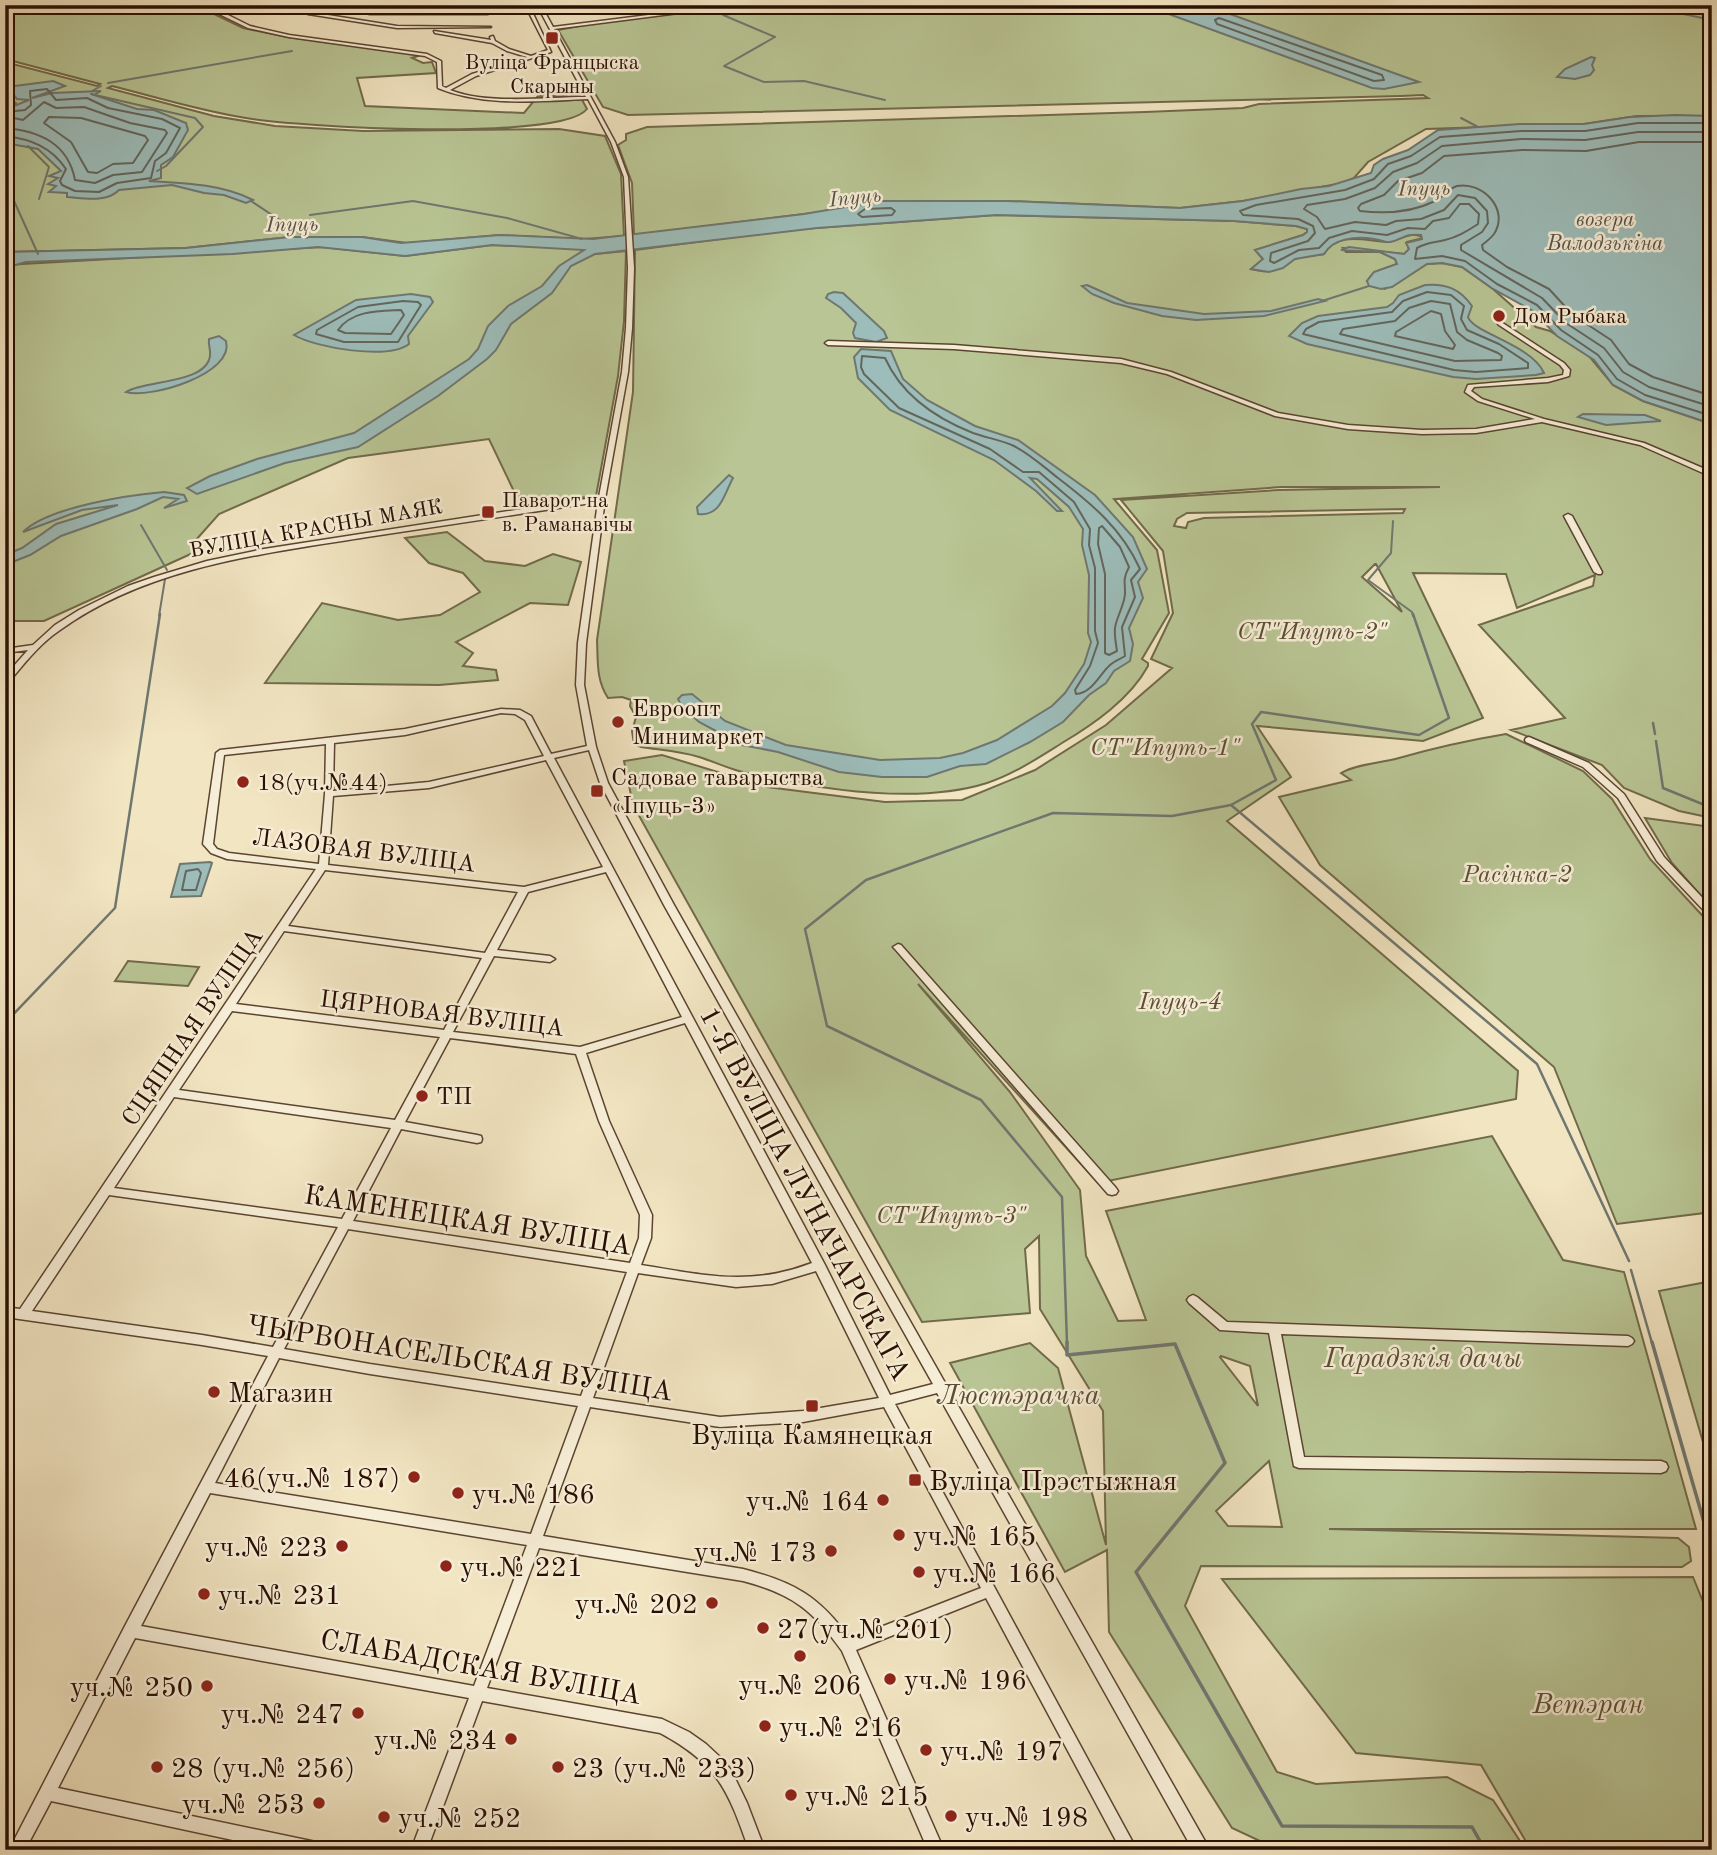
<svg xmlns="http://www.w3.org/2000/svg" width="1717" height="1855" viewBox="0 0 1717 1855" font-family="'Old Standard TT',serif">
  <style>
    .green { fill: #b9c594; stroke: #716a4a; stroke-width: 2; fill-rule: evenodd }
    .water { fill: #9dbdba; stroke: #6f7770; stroke-width: 2 }
    .lines { fill: none; stroke-linecap: round; stroke-linejoin: round }
    .shore { stroke: #63665d; stroke-width: 2 }
    .stream-far2 { stroke: #6f7770; stroke-width: 2 }
    .stream-far1 { stroke: #6f7770; stroke-width: 2.5 }
    .stream { stroke: #6f7770; stroke-width: 3.5 }
    .minor-casing { stroke: #5b4430; stroke-width: 3 }
    .minor { fill: #f7eed7; fill-rule: evenodd }
    .poi-dot { fill: #8f2418; stroke: #f7eed7; stroke-width: 2.5 }
    .labels { text-anchor: middle; stroke-width: 5; stroke-linejoin: round; paint-order: stroke }
    .far-poi-label { font-size: 21px; fill: #290e00; stroke: #f7eed7; text-anchor: start }
    .far-water-label { font-size: 21px; font-style: italic; fill: #57544a; stroke: #f7eed7 }
    .far-street-label { font-size: 21px; fill: #290e00; stroke: #f7eed7 }
    .park-label { font-size: 24px; font-style: italic; fill: #5b4e34; stroke: #f7eed7 }
    .poi-label { font-size: 24px; fill: #290e00; stroke: #f7eed7; text-anchor: start }
    .street-label { font-size: 24px; fill: #290e00; stroke: #f7eed7 }
    .near-street-label { font-size: 28px; fill: #290e00; stroke: #f7eed7 }
    .near-park-label { font-size: 28px; font-style: italic; fill: #5b4e34; stroke: #f7eed7 }
    .near-poi-label { font-size: 28px; fill: #290e00; stroke: #f7eed7; text-anchor: start }
  </style>
  <rect width="100%" height="100%" fill="#f2e5c2"/>
  <filter id="stains"><feTurbulence type="fractalNoise" baseFrequency=".00286" numOctaves="4"/><feColorMatrix values="0 0 0 0 .2 0 0 0 0 .09 0 0 0 0 .02 0 0 0 .5 -.17"/></filter>
  <radialGradient id="worn" r=".72"><stop offset=".6" stop-color="#630" stop-opacity="0"/><stop offset="1" stop-color="#630" stop-opacity=".3"/></radialGradient>
  <!-- green -->
  <g class="green">
    <path d="M 5,5 L 179,5 L 188,12 L 208,11 L 243,28 L 287,37 L 421,55 L 412,58 L 423,63 L 432,62 L 436,73 L 357,78 L 365,106 L 524,113 L 538,96 L 580,96 L 587,109 C 561,142 295,127 246,118 C 201,111 156,97 112,86 L 108,88 L 214,116 L 275,126 L 363,131 L 559,129 L 605,136 L 621,174 L 624,236 L 584,239 L 500,235 L 407,243 L 362,237 L 290,237 L 186,248 L 5,252 L 5,62 L 97,86 L 100,84 L 5,59 Z"/>
    <polygon points="748,5 777,5 803,14 857,5 1712,5 1712,116 1637,116 1584,124 1426,129 1368,162 1354,178 1343,183 1243,201 1180,208 1007,201 864,202 820,212 634,235 632,183 618,145 626,140 626,134 647,127 1145,112 1243,108 1259,104 1428,98 1423,95 1401,96 628,115 603,107 558,30 595,23"/>
    <path d="M 996,215 L 1234,221 L 1296,226 L 1307,229 L 1307,232 L 1303,235 L 1255,250 L 1263,259 L 1251,269 C 1280,276 1274,266 1295,259 C 1304,255 1315,256 1324,254 C 1338,231 1365,241 1387,242 C 1399,242 1411,229 1423,238 L 1407,242 L 1409,250 L 1404,254 L 1343,248 L 1346,252 L 1380,252 L 1395,259 L 1397,264 L 1374,272 L 1367,281 L 1385,289 L 1427,264 L 1442,263 L 1462,267 L 1493,289 L 1536,327 L 1550,331 L 1589,356 L 1613,385 L 1643,401 L 1712,424 L 1712,818 L 1679,811 L 1624,788 L 1602,765 L 1511,730 L 1565,718 L 1479,625 L 1593,586 L 1595,575 L 1517,608 L 1506,574 L 1413,573 L 1483,718 L 1423,741 L 1257,726 L 1291,777 L 1227,821 L 1518,1071 L 1516,1099 L 1098,1183 L 918,984 L 1010,1092 L 1080,1190 L 1086,1256 L 1118,1321 L 1146,1320 L 1106,1211 L 1492,1136 L 1563,1260 L 1624,1272 L 1696,1529 L 1329,1529 L 1678,1538 L 1689,1547 L 1691,1561 L 1682,1567 L 1201,1566 L 1185,1606 L 1277,1772 L 1316,1784 L 1447,1777 L 1493,1800 L 1526,1850 L 1279,1850 L 1232,1828 L 1109,1632 L 1107,1550 L 1065,1572 L 950,1363 L 1030,1343 L 1058,1368 L 1106,1545 L 1103,1411 L 1040,1309 L 1039,1236 L 1025,1249 L 1030,1313 L 922,1322 L 633,805 L 624,761 L 662,755 L 767,787 L 885,802 L 962,800 L 1035,770 L 1106,725 L 1172,668 L 1151,659 L 1173,613 L 1163,551 L 1121,500 L 1278,490 L 1440,487 L 1281,487 L 1114,499 L 1157,550 L 1169,613 L 1142,659 L 1148,663 L 1148,666 C 1130,699 1094,724 1062,743 C 1038,758 1014,774 987,783 C 914,806 811,788 739,771 C 725,767 712,761 699,757 C 680,751 660,750 641,747 L 634,744 L 632,731 L 636,717 L 630,706 L 631,700 L 622,697 L 608,698 C 596,680 598,661 597,640 L 633,392 L 635,250 L 788,230 ZM 1405,509 L 1403,513 L 1204,518 L 1188,522 L 1186,528 L 1174,526 L 1177,519 L 1187,513 ZM 1375,564 L 1376,564 L 1402,612 L 1362,577 ZM 1221,1356 L 1250,1366 L 1258,1406 L 1220,1357 ZM 1269,1461 L 1282,1527 L 1228,1526 L 1216,1511 Z"/>
    <polygon points="492,245 576,248 595,254 626,251 624,321 618,376 596,496 520,504 489,439 348,458 219,514 195,541 195,552 44,621 5,621 5,265 322,247 405,256"/>
    <polygon points="447,532 485,561 525,566 553,554 581,562 568,605 530,603 456,642 473,653 463,666 496,670 498,680 439,685 265,683 322,603 398,620 440,615 480,592 463,573 429,563 405,538"/>
    <path d="M 1506,734 L 1583,771 L 1612,799 L 1650,859 L 1712,926 L 1712,1212 L 1617,1224 L 1554,1067 L 1320,865 L 1279,797 L 1351,780 L 1341,773 C 1357,764 1380,763 1399,758 C 1434,748 1470,740 1506,734 Z"/>
    <polygon points="1645,818 1712,827 1712,908 1672,863"/>
    <polygon points="128,961 199,967 188,986 115,981"/>
    <polygon points="1712,1281 1712,1473 1659,1291"/>
    <polygon points="1693,1577 1712,1624 1712,1850 1531,1850 1481,1765 1356,1753 1222,1579"/>
  </g>
  <!-- water -->
  <g class="water">
    <polygon points="1144,5 1205,5 1419,82 1384,89 1372,88"/>
    <polygon points="1591,57 1595,58 1592,65 1594,70 1590,75 1575,79 1557,77 1565,69"/>
    <path d="M 53,81 L 65,86 L 32,98 L 52,93 L 101,91 L 94,95 L 137,109 L 154,110 L 186,123 L 188,130 L 173,157 L 161,165 L 161,178 L 149,181 C 183,183 222,184 253,200 L 246,203 L 224,195 L 204,193 L 172,185 L 119,190 C 107,203 83,198 67,197 L 67,193 L 49,192 L 56,186 L 48,184 L 58,178 L 49,176 L 61,171 L 38,149 L 5,143 L 5,114 L 12,109 L 5,110 L 5,97 L 16,103 L 14,106 L 29,100 L 17,99 L 7,87 Z"/>
    <path d="M 1675,115 L 1712,116 L 1712,424 L 1643,401 L 1613,385 L 1594,360 L 1557,336 L 1533,311 L 1493,289 L 1462,267 L 1442,263 L 1427,264 L 1392,287 L 1381,289 L 1369,286 L 1367,281 L 1374,272 L 1397,264 L 1395,259 L 1380,252 L 1341,250 L 1349,247 L 1404,254 L 1409,249 L 1406,243 L 1422,239 L 1421,235 C 1404,233 1402,240 1390,242 C 1385,243 1379,239 1374,239 C 1356,236 1333,238 1324,254 L 1295,259 L 1283,268 L 1269,272 L 1251,269 L 1263,259 L 1255,250 L 1303,235 L 1307,232 L 1307,229 L 1296,226 L 1234,221 L 996,215 L 817,228 L 595,254 L 571,266 L 552,293 L 511,324 L 496,350 L 487,359 L 438,396 L 358,447 L 285,463 L 197,494 L 187,488 L 210,476 L 257,459 L 354,433 L 469,359 L 478,349 L 488,326 L 508,306 L 542,286 L 559,266 L 584,250 L 492,245 L 405,256 L 318,247 L 233,254 L 26,262 L 5,268 L 5,252 L 186,248 L 290,237 L 362,237 L 401,243 L 500,235 L 593,239 L 804,214 L 881,201 L 1007,201 L 1180,208 L 1243,201 L 1301,189 L 1329,186 L 1371,173 L 1374,165 L 1383,159 L 1408,150 L 1438,130 L 1520,124 L 1584,124 L 1630,117 Z"/>
    <polygon points="1087,285 1127,303 1204,314 1271,311 1318,299 1325,301 1264,316 1196,320 1162,316 1114,303 1092,294 1082,286"/>
    <path d="M 1425,285 C 1446,283 1460,289 1472,306 L 1468,317 C 1473,333 1532,345 1544,373 L 1536,375 L 1476,379 L 1453,377 L 1307,344 L 1289,336 L 1302,323 L 1318,316 L 1387,307 L 1393,303 L 1399,295 Z"/>
    <polygon points="834,292 843,293 884,331 887,338 876,342 855,338 853,333 856,323 841,308 826,298 828,294"/>
    <path d="M 411,294 L 430,297 L 433,302 L 408,336 L 409,344 C 388,360 316,348 294,335 L 356,300 Z"/>
    <path d="M 219,336 L 226,341 C 235,374 150,399 126,392 C 145,380 206,384 210,356 C 211,350 208,345 209,339 Z"/>
    <polygon points="861,349 891,351 903,379 927,400 975,426 1018,440 1095,495 1133,537 1147,569 1138,582 1143,598 1129,628 1133,644 1130,661 1114,671 1106,683 1089,695 1063,722 1030,742 986,764 960,766 927,777 882,777 839,772 778,752 742,745 699,722 682,707 678,699 682,695 692,694 725,721 786,745 880,760 940,758 963,753 997,740 1052,706 1065,693 1084,664 1091,642 1088,633 1089,575 1082,545 1083,529 1069,507 1037,479 1030,478 1062,511 1057,511 1036,491 994,460 890,410 858,378 854,357"/>
    <polygon points="1583,414 1645,415 1661,421 1606,425 1578,417"/>
    <path d="M 729,475 L 733,478 C 724,494 721,517 698,514 L 697,507 Z"/>
    <path d="M 164,492 L 184,495 L 187,501 L 164,508 L 178,499 L 163,497 L 137,509 L 61,536 L 30,555 L 5,565 L 5,555 L 22,548 L 56,524 L 118,505 L 82,510 L 23,532 C 48,507 129,495 164,492 Z"/>
    <polygon points="210,862 212,863 201,896 171,897 180,864"/>
  </g>
  <g class="lines">
    <!-- shore -->
    <g class="shore">
      <polygon points="1219,18 1382,75 1384,80 1374,81 1217,24 1215,20"/>
      <path d="M 5,105 L 15,111 L 25,110 L 31,105 L 30,91 L 47,89 L 56,100 L 87,98 L 108,108 L 162,119 L 180,128 L 166,153 L 155,161 L 151,178 L 117,183 L 99,192 L 75,191 L 62,185 L 60,181 L 66,169 C 51,147 31,139 5,136"/>
      <path d="M 5,116 L 23,120 L 44,102 L 56,108 L 84,107 L 130,123 L 165,130 L 167,133 L 142,172 L 113,175 L 95,183 L 75,180 C 68,143 39,131 5,128"/>
      <polygon points="49,117 81,118 145,136 148,140 133,163 113,164 97,173 88,172 71,142 44,123"/>
      <path d="M 1712,123 L 1638,123 L 1585,131 L 1521,131 L 1440,137 L 1411,156 L 1388,164 L 1374,179 L 1345,190 L 1256,205 L 1240,211 L 1243,215 L 1298,219 L 1313,226 L 1315,233 L 1308,241 L 1271,253 L 1270,261 L 1274,263 L 1299,250 L 1319,248 L 1329,238 L 1352,231 L 1387,235 L 1408,228 L 1425,229 L 1433,221 L 1449,218 L 1460,204 L 1469,204 L 1479,214 L 1478,224 C 1467,231 1458,237 1445,240 C 1434,243 1428,242 1417,248 L 1415,259 L 1442,256 L 1465,261 L 1497,284 L 1537,305 L 1561,330 L 1598,355 L 1617,379 L 1645,395 L 1712,416"/>
      <polyline points="1712,132 1638,132 1585,140 1521,139 1442,146 1417,163 1393,172 1375,188 1345,199 1307,205 1304,209 1317,217 1325,229 1355,222 1386,225 1396,221 1421,219 1444,210 1458,195 1475,198 1487,211 1488,223 1482,232 1461,245 1461,250 1542,298 1566,323 1604,348 1623,372 1649,387 1712,407"/>
      <path d="M 1712,142 L 1639,142 L 1586,151 L 1522,150 L 1444,156 L 1422,173 L 1398,181 L 1384,195 L 1361,204 L 1358,208 L 1360,211 C 1386,214 1411,213 1435,201 C 1443,197 1449,188 1457,186 C 1482,181 1510,209 1494,234 C 1491,238 1486,242 1482,245 L 1483,250 L 1507,267 L 1549,289 L 1573,315 L 1611,340 L 1629,364 L 1653,377 L 1712,396"/>
      <polygon points="891,208 895,211 892,215 862,217 858,214 865,209"/>
      <polygon points="1427,292 1451,295 1464,306 1461,319 1467,330 1499,344 1528,363 1528,368 1476,372 1454,370 1303,334 1306,329 1319,322 1392,312 1403,301"/>
      <polygon points="403,301 418,302 421,305 398,342 344,342 316,334 317,330 358,307"/>
      <polygon points="1431,301 1450,304 1457,332 1467,340 1498,353 1502,356 1501,360 1455,361 1340,334 1343,329 1395,321 1409,308"/>
      <path d="M 401,310 L 404,315 L 391,334 L 345,333 L 338,330 C 352,310 379,311 401,310 Z"/>
      <polygon points="1431,311 1441,314 1445,331 1455,345 1453,349 1395,336 1396,332"/>
      <path d="M 862,356 L 885,358 C 902,396 935,418 973,433 C 987,438 1001,440 1014,446 C 1030,454 1044,467 1058,478 C 1092,504 1122,529 1140,569 L 1131,580 L 1135,597 L 1122,627 L 1125,656 C 1120,659 1114,661 1110,665 C 1099,675 1092,693 1076,694 L 1075,690 L 1090,666 L 1098,643 L 1095,631 L 1095,568 L 1089,545 L 1090,529 L 1074,502 L 1039,472 L 1023,472 L 990,449 L 899,408 L 864,374 L 861,367 Z"/>
      <path d="M 1102,526 L 1120,547 L 1129,567 C 1120,584 1128,586 1124,600 C 1116,627 1112,621 1117,651 L 1109,655 L 1105,653 L 1105,574 L 1098,544 L 1099,528 Z"/>
      <polygon points="198,869 201,873 196,890 182,890 186,871"/>
    </g>
    <!-- stream-far2 -->
    <g class="stream-far2">
      <polyline points="1640,5 1712,20"/>
      <polyline points="730,7 737,13 723,15 775,37 724,66 764,82 804,81 885,100"/>
      <polyline points="108,83 292,51"/>
      <polyline points="92,91 101,86"/>
      <polyline points="91,94 195,118 203,127 166,166 157,171"/>
      <polyline points="1461,118 1478,127"/>
      <polyline points="28,146 49,167 39,199"/>
      <polyline points="5,181 38,254"/>
      <polyline points="251,201 307,238"/>
      <polyline points="310,215 413,201 507,218 582,239"/>
      <polyline points="1322,301 1369,286"/>
      <polyline points="1393,521 1391,553 1368,580 1412,612 1413,616"/>
      <polyline points="141,525 167,570"/>
      <polyline points="159,616 165,579"/>
    </g>
    <!-- stream-far1 -->
    <g class="stream-far1">
      <polyline points="1653,723 1655,734"/>
      <polyline points="1656,741 1663,788 1712,808"/>
      <polyline points="1231,805 1537,1064 1629,1261"/>
      <polyline points="5,1023 115,908 160,614"/>
      <polyline points="1631,1270 1652,1343"/>
      <polyline points="1067,1343 1062,1197 981,1100 827,1026 805,929 866,880 1053,813 1172,816 1231,805 1276,780 1252,724 1261,712 1419,735 1449,718 1413,614"/>
    </g>
    <!-- stream -->
    <g class="stream">
      <polyline points="1067,1342 1067,1355 1175,1344 1225,1463 1136,1572 1282,1826 1472,1827 1485,1850"/>
      <polyline points="1652,1342 1712,1550"/>
    </g>
    <!-- minor casing -->
    <g class="minor-casing">
      <g id="minor">
        <path d="M 210,5 L 214,5 L 214,8 L 250,26 L 289,35 L 427,54 L 441,61 L 442,86 L 446,88 L 472,74 L 527,57 L 507,51 L 492,43 L 435,33 L 434,31 L 491,40 L 490,37 L 493,36 L 495,41 L 509,49 L 531,56 L 548,50 L 525,5 L 529,5 L 551,52 L 476,76 L 450,90 C 486,105 547,97 586,97 L 537,5 L 541,5 L 553,27 L 728,5 L 741,5 L 554,29 L 615,142 L 628,177 L 634,268 L 632,328 L 628,372 L 605,499 L 586,643 L 584,685 L 596,747 L 608,783 L 674,905 L 1210,1850 L 1193,1850 L 937,1393 L 895,1404 L 1137,1850 L 1121,1850 L 986,1598 L 856,1650 L 944,1850 L 928,1850 L 842,1651 C 813,1610 792,1594 743,1581 L 539,1548 L 487,1688 L 662,1719 L 689,1732 L 706,1744 L 720,1757 L 731,1770 L 747,1803 L 765,1850 L 749,1850 C 728,1790 718,1764 660,1733 L 482,1701 L 427,1850 L 411,1850 L 469,1698 L 135,1638 L 58,1788 L 316,1842 L 321,1845 L 324,1850 L 279,1850 L 51,1801 L 25,1850 L 9,1850 L 125,1626 L 268,1356 L 202,1345 L 5,1317 L 5,1307 L 20,1309 L 316,869 L 227,859 L 211,853 L 203,844 L 216,753 L 220,750 L 405,729 L 501,709 L 520,710 L 531,716 L 551,754 L 587,746 L 576,685 L 578,643 L 598,502 C 521,514 444,525 367,537 C 262,554 149,566 60,630 C 39,644 24,664 8,683 L 5,683 L 5,676 L 28,650 L 5,653 L 5,649 L 33,645 L 55,625 L 79,610 L 128,586 L 154,577 L 207,561 L 264,549 L 599,497 L 622,372 L 626,328 L 628,268 L 624,177 L 611,142 L 588,99 C 539,101 484,107 438,88 L 437,62 L 425,56 L 289,37 L 248,28 L 211,10 ZM 501,713 L 515,714 L 525,720 L 544,756 L 429,782 L 333,791 L 334,743 L 405,735 ZM 326,744 L 325,794 L 319,864 L 229,853 L 217,849 L 213,844 L 224,755 ZM 589,750 L 600,783 L 664,905 L 933,1384 L 890,1395 L 825,1265 L 554,758 ZM 546,760 L 603,867 L 524,887 L 328,865 L 333,796 L 429,788 ZM 325,870 L 518,892 L 485,953 L 288,926 ZM 606,872 L 682,1017 L 580,1047 L 453,1032 L 494,956 L 550,962 L 555,959 L 550,956 L 497,950 L 528,892 ZM 284,931 L 482,958 L 444,1030 L 236,1004 ZM 232,1011 L 440,1037 L 395,1120 L 179,1090 ZM 685,1023 L 812,1263 C 749,1287 705,1275 641,1265 L 651,1238 L 652,1215 L 609,1121 L 586,1053 ZM 450,1038 L 576,1054 L 599,1121 L 640,1215 L 639,1238 L 630,1263 L 353,1221 L 401,1129 L 477,1143 L 481,1142 L 482,1139 L 481,1136 L 477,1135 L 405,1122 ZM 174,1097 L 391,1128 L 342,1219 L 114,1188 ZM 109,1195 L 338,1227 L 273,1347 L 202,1335 L 32,1311 ZM 348,1229 L 627,1272 L 581,1396 L 370,1364 L 284,1349 ZM 816,1271 L 879,1398 L 803,1411 L 720,1417 L 593,1398 L 638,1273 L 736,1287 L 772,1284 ZM 279,1358 L 370,1374 L 578,1406 L 531,1534 L 215,1483 ZM 590,1407 L 720,1427 L 803,1422 L 884,1407 L 981,1588 L 850,1639 C 819,1596 794,1582 743,1569 L 543,1536 ZM 210,1493 L 527,1545 L 474,1686 L 141,1626 Z"/>
        <polygon points="357,5 361,5 358,9 370,12 488,14 370,14 354,11"/>
        <polygon points="309,12 397,26 491,27 397,28 308,14"/>
        <polygon points="1501,322 1564,363 1570,370 1569,376 1548,382 1474,387 1471,391 1482,399 1544,419 1644,443 1712,472 1712,477 1640,445 1542,422 1476,433 1422,434 1348,429 1275,416 1167,374 1121,363 954,349 828,345 825,343 828,341 954,345 1121,359 1171,372 1278,413 1348,425 1422,430 1476,429 1535,419 1478,401 1465,392 1468,385 1548,378 1563,375 1564,370 1560,365 1499,325 1498,324"/>
        <polygon points="1568,514 1572,516 1602,572 1601,574 1598,574 1594,572 1564,516"/>
        <polygon points="1529,737 1589,763 1624,794 1664,857 1712,908 1712,917 1709,916 1657,861 1618,798 1583,767 1526,742 1525,740 1526,738"/>
        <polygon points="898,944 901,945 1116,1188 1118,1191 1116,1194 1112,1195 1108,1194 895,949 893,947"/>
        <polygon points="1193,1295 1197,1297 1227,1322 1628,1336 1632,1338 1634,1341 1632,1344 1628,1346 1281,1334 1304,1457 1661,1461 1666,1463 1668,1467 1666,1471 1661,1473 1299,1468 1294,1466 1269,1333 1220,1330 1189,1303 1187,1300 1189,1297"/>
      </g>
    </g>
    <!-- minor -->
    <use href="#minor" class="minor"/>
  </g>
  <!-- markers -->
  <g class="poi-dot">
    <rect x="545" y="31" width="14" height="14" rx="3.5"/>
    <circle cx="1499" cy="316" r="7"/>
    <rect x="481" y="505" width="14" height="14" rx="3.5"/>
    <circle cx="618" cy="722" r="7"/>
    <circle cx="243" cy="782" r="7"/>
    <rect x="590" y="784" width="14" height="14" rx="3.5"/>
    <circle cx="422" cy="1096" r="7"/>
    <circle cx="214" cy="1392" r="7"/>
    <rect x="805" y="1399" width="14" height="14" rx="3.5"/>
    <circle cx="414" cy="1477" r="7"/>
    <rect x="908" y="1473" width="14" height="14" rx="3.5"/>
    <circle cx="458" cy="1493" r="7"/>
    <circle cx="883" cy="1500" r="7"/>
    <circle cx="899" cy="1535" r="7"/>
    <circle cx="342" cy="1546" r="7"/>
    <circle cx="831" cy="1551" r="7"/>
    <circle cx="446" cy="1566" r="7"/>
    <circle cx="919" cy="1572" r="7"/>
    <circle cx="204" cy="1594" r="7"/>
    <circle cx="712" cy="1603" r="7"/>
    <circle cx="763" cy="1628" r="7"/>
    <circle cx="800" cy="1656" r="7"/>
    <circle cx="890" cy="1679" r="7"/>
    <circle cx="207" cy="1686" r="7"/>
    <circle cx="358" cy="1713" r="7"/>
    <circle cx="765" cy="1726" r="7"/>
    <circle cx="511" cy="1739" r="7"/>
    <circle cx="926" cy="1750" r="7"/>
    <circle cx="157" cy="1767" r="7"/>
    <circle cx="558" cy="1767" r="7"/>
    <circle cx="791" cy="1795" r="7"/>
    <circle cx="319" cy="1803" r="7"/>
    <circle cx="951" cy="1816" r="7"/>
    <circle cx="384" cy="1817" r="7"/>
  </g>
  <g class="labels">
    <!-- far-poi labels -->
    <g class="far-poi-label">
      <text x="552" y="69" text-anchor="middle">Вуліца Францыска<tspan x="552" dy="24">Скарыны</tspan></text>
      <text x="1513" y="323">Дом Рыбака</text>
      <text x="502" y="507">Паварот на<tspan x="502" dy="24">в. Раманавічы</tspan></text>
    </g>
    <!-- far-water labels -->
    <g class="far-water-label">
      <text transform="translate(1424 188) rotate(-1)" y="7">Іпуць</text>
      <text transform="translate(855 197) rotate(-6)" y="7">Іпуць</text>
      <text x="1605" y="226">возера<tspan x="1605" dy="24">Валодзькіна</tspan></text>
      <text transform="translate(292 224) rotate(-1)" y="7">Іпуць</text>
    </g>
    <!-- far-street labels -->
    <g class="far-street-label">
      <text transform="translate(316 528) rotate(-10)" y="7">ВУЛІЦА КРАСНЫ МАЯК</text>
    </g>
    <!-- park labels -->
    <g class="park-label">
      <text x="1312" y="639">СТ"Ипуть-2"</text>
      <text x="1165" y="755">СТ"Ипуть-1"</text>
      <text x="1517" y="882">Расінка-2</text>
      <text x="1180" y="1009">Іпуць-4</text>
      <text x="951" y="1223">СТ"Ипуть-3"</text>
    </g>
    <!-- poi labels -->
    <g class="poi-label">
      <text x="632" y="716">Евроопт<tspan x="632" dy="28">Минимаркет</tspan></text>
      <text x="611" y="785">Садовае таварыства<tspan x="611" dy="28">«Іпуць-3»</tspan></text>
      <text x="257" y="790">18(уч.№44)</text>
      <text x="436" y="1104">ТП</text>
    </g>
    <!-- street labels -->
    <g class="street-label">
      <text transform="translate(364 850) rotate(7)" y="8">ЛАЗОВАЯ ВУЛІЦА</text>
      <text transform="translate(442 1013) rotate(7)" y="8">ЦЯРНОВАЯ ВУЛІЦА</text>
      <text transform="translate(192 1027) rotate(-56)" y="8">СЦЯПНАЯ ВУЛІЦА</text>
    </g>
    <!-- near-street labels -->
    <g class="near-street-label">
      <text transform="translate(806 1193) rotate(62)" y="10">1-Я ВУЛІЦА ЛУНАЧАРСКАГА</text>
      <text transform="translate(468 1219) rotate(9)" y="10">КАМЕНЕЦКАЯ ВУЛІЦА</text>
      <text transform="translate(460 1357) rotate(9)" y="10">ЧЫРВОНАСЕЛЬСКАЯ ВУЛІЦА</text>
      <text transform="translate(481 1666) rotate(10)" y="10">СЛАБАДСКАЯ ВУЛІЦА</text>
    </g>
    <!-- near-park labels -->
    <g class="near-park-label">
      <text x="1423" y="1367">Гарадзкія дачы</text>
      <text x="1018" y="1404">Люстэрачка</text>
      <text x="1588" y="1713">Ветэран</text>
    </g>
    <!-- near-poi labels -->
    <g class="near-poi-label">
      <text x="228" y="1402">Магазин</text>
      <text x="812" y="1444" text-anchor="middle">Вуліца Камянецкая</text>
      <text x="400" y="1487" text-anchor="end">46(уч.№ 187)</text>
      <text x="929" y="1490">Вуліца Прэстыжная</text>
      <text x="472" y="1503">уч.№ 186</text>
      <text x="869" y="1510" text-anchor="end">уч.№ 164</text>
      <text x="913" y="1545">уч.№ 165</text>
      <text x="328" y="1556" text-anchor="end">уч.№ 223</text>
      <text x="817" y="1561" text-anchor="end">уч.№ 173</text>
      <text x="460" y="1576">уч.№ 221</text>
      <text x="933" y="1582">уч.№ 166</text>
      <text x="218" y="1604">уч.№ 231</text>
      <text x="698" y="1613" text-anchor="end">уч.№ 202</text>
      <text x="777" y="1638">27(уч.№ 201)</text>
      <text x="904" y="1689">уч.№ 196</text>
      <text x="800" y="1694" text-anchor="middle">уч.№ 206</text>
      <text x="193" y="1696" text-anchor="end">уч.№ 250</text>
      <text x="344" y="1723" text-anchor="end">уч.№ 247</text>
      <text x="779" y="1736">уч.№ 216</text>
      <text x="497" y="1749" text-anchor="end">уч.№ 234</text>
      <text x="940" y="1760">уч.№ 197</text>
      <text x="171" y="1777">28 (уч.№ 256)</text>
      <text x="572" y="1777">23 (уч.№ 233)</text>
      <text x="805" y="1805">уч.№ 215</text>
      <text x="305" y="1813" text-anchor="end">уч.№ 253</text>
      <text x="965" y="1826">уч.№ 198</text>
      <text x="398" y="1827">уч.№ 252</text>
    </g>
  </g>
  <!-- margin -->
  <rect width="1717" height="1855" fill="none" stroke="#f2e5c2" stroke-width="28"/>
  <rect x="7" y="7" width="1703" height="1841" fill="none" stroke="#290e00" stroke-width="3.5"/>
  <rect x="14" y="14" width="1689" height="1827" fill="none" stroke="#290e00" stroke-width="2"/>
  <rect width="100%" height="100%" filter="url(#stains)"/>
  <rect width="100%" height="100%" fill="url(#worn)"/>
</svg>
